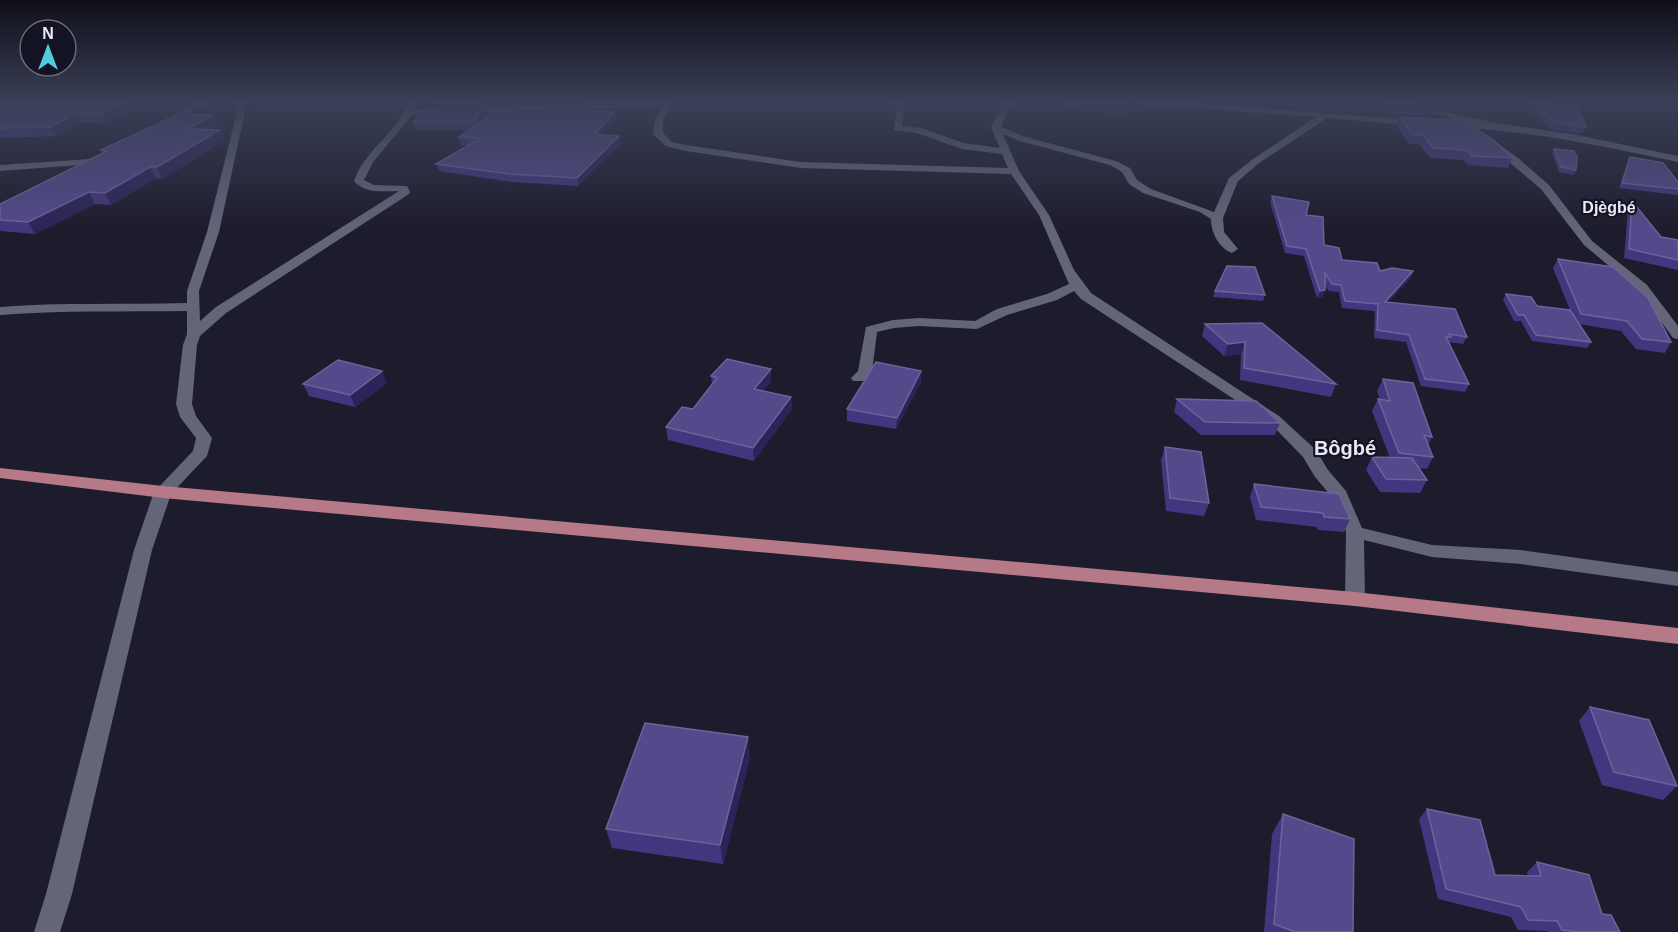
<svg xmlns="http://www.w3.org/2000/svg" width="1678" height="932" viewBox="0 0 1678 932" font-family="Arial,sans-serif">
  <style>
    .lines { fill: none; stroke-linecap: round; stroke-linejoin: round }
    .minor { fill: #65657a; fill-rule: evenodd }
    .secondary { fill: #65657a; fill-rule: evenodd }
    .primary { fill: #b57987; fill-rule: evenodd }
    .wall { fill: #43367e }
    .shaded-wall { fill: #2c2458 }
    .building { fill: #544a8b; stroke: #6c639b; stroke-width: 1.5 }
    .labels { text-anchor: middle; stroke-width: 4.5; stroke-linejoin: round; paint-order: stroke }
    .far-quarter-label { font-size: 16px; font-weight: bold; fill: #e9e9f5; stroke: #141323 }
    .quarter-label { font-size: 20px; font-weight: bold; fill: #e9e9f5; stroke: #141323 }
  </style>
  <rect width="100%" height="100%" fill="#1d1c2d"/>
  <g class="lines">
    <!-- minor -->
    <g class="minor">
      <path d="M 237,101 L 245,101 L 244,116 L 219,232 L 199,291 L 200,321 L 216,307 L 399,191 C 384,191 365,194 354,181 C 365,149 398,133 409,101 L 417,101 L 415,109 L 673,101 L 663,120 L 663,133 L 672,142 L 686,145 L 801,162 L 1008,168 L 1002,154 L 962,149 L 917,133 L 894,130 L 896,112 L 893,101 L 901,101 L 904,112 L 902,126 L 921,128 L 964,143 L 1000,148 L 991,128 L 1004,101 L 1012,101 L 1001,127 L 1026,137 L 1116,161 L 1130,168 L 1137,180 L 1151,189 L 1214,212 L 1229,178 L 1253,159 L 1316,117 L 1141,104 L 1137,101 L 1169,101 L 1423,121 L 1424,123 L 1420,126 L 1327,118 L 1259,163 L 1238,181 L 1223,218 L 1224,232 L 1238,249 L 1232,253 C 1219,248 1211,233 1211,219 L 1200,212 L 1143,193 L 1129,184 L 1122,172 L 1110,165 L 1020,141 L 1003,134 L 1019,171 L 1049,215 L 1074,270 L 1091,293 L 1279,416 L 1316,450 L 1328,470 L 1346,491 L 1362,528 L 1432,545 L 1521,550 L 1678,572 L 1678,586 L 1521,564 L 1432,557 L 1364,540 L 1365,599 L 1362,604 L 1355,606 L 1348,604 L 1345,599 L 1346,532 L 1332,497 L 1315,477 L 1303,457 L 1269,422 L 1081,299 L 1074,291 L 1057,300 L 1007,315 L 977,329 L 919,326 L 894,328 L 877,332 L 872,372 L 863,381 L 853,381 L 851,378 L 858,371 L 866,327 L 893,320 L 919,318 L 975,321 L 997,309 L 1047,294 L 1069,284 L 1039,215 L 1011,174 L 801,168 L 686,151 L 666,146 L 653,134 L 655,120 L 662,106 L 412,115 L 373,162 L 364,180 L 374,185 L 407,186 L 410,192 L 409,194 L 226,313 L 200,336 L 197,345 L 192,404 L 196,416 L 212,438 L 207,456 L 171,494 L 152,550 L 72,894 L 60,932 L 34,932 L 46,894 L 134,550 L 154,492 L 193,451 L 196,438 L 180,417 L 176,404 L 183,345 L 187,334 L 187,311 C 124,312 62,310 0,315 L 0,307 C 62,302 124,305 187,303 L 187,291 L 207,232 L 236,116 Z"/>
      <path d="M 1383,101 L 1397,101 L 1496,123 L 1572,134 L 1678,156 L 1678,162 C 1602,146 1527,130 1449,127 L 1445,124 L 1446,122 L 1467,122 Z"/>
      <polygon points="1490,142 1496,142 1518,158 1549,185 1592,241 1647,285 1678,326 1678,339 1673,338 1639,291 1584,245 1541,189 1490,146"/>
      <polygon points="90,159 95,162 93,164 0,171 0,165"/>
    </g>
    <!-- secondary -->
    <polygon class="secondary" points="200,101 210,101 166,125 159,123"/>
    <!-- primary -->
    <polygon class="primary" points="0,468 163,486 1355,592 1678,628 1678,644 1355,606 163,498 0,478"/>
  </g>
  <!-- wall -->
  <g class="wall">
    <polygon points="0,101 147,101 105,123 78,123 56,136 0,138"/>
    <polygon points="481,101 477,105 440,106 438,102"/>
    <polygon points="1064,101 1128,101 1123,114 1063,108"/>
    <polygon points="1385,101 1399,101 1437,108 1434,116 1388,114 1383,106"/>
    <polygon points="1533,103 1586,127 1582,134 1551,129 1530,110"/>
    <polygon points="485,115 482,120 616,119 602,135 619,136 621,143 578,186 512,182 439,171 436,164 469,145 461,145 459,137 470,130 415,130 413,122"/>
    <polygon points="1400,117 1512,158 1508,168 1468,165 1463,160 1430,158 1419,144 1409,144 1396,125"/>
    <polygon points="218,125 211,130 220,130 225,140 162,179 156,178 111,205 95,204 35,234 0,231 0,204 103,153 101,150"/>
    <polygon points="1554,149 1576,170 1574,175 1559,172 1552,153"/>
    <polygon points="1630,157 1678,182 1678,195 1619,188 1628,162"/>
    <polygon points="1272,196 1306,215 1324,245 1342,260 1380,271 1413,271 1410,279 1388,302 1467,337 1463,344 1449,342 1469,384 1465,392 1421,386 1406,342 1374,338 1375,311 1342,308 1339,292 1329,291 1325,285 1322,298 1317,298 1304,256 1285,253 1270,202"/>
    <polygon points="1632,201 1661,237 1678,240 1678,270 1624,258 1628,209"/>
    <polygon points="1558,259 1671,342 1665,353 1636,349 1621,331 1579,324 1591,342 1587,348 1532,341 1521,321 1514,321 1503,300 1506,294 1537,306 1570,310 1553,268"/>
    <polygon points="1215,291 1265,295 1263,301 1213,297"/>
    <polygon points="1205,324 1336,384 1331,397 1240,380 1241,354 1224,356 1202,336"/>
    <polygon points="771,369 771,381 763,391 791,397 792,409 754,461 668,440 666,427 693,409 712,384 711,376"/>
    <polygon points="921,371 921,382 896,429 847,421 847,409"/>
    <polygon points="1383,379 1432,437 1428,445 1433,457 1427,469 1418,468 1427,480 1420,493 1380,492 1366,470 1372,457 1390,458 1372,411 1378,399 1380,400 1377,391"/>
    <polygon points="387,383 355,407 309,396 303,384"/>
    <polygon points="1177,399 1280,423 1275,435 1201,435 1174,412"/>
    <polygon points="1165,447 1209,503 1204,516 1166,511 1161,460"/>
    <polygon points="1254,484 1350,519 1344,532 1318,530 1317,527 1256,520 1250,497"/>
    <polygon points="1590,707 1677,786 1663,800 1602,785 1579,721"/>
    <polygon points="750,757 723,864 612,848 606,829"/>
    <polygon points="1427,809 1495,875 1528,876 1527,872 1537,862 1602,914 1620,932 1548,932 1547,931 1518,930 1511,917 1438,899 1419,819"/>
    <polygon points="1283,814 1353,932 1264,932 1272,834"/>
  </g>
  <!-- shaded-wall -->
  <g class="shaded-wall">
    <polygon points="126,101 147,101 105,123 101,114"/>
    <polygon points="1127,101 1128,101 1123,114 1124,107"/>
    <polygon points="484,107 485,115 476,130 474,122"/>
    <polygon points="615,112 616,119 596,142 595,134"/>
    <polygon points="74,114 78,123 56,136 51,127"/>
    <polygon points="214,115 218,125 192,140 187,129"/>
    <polygon points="220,130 225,140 162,179 157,167"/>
    <polygon points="619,136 621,143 578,186 577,178"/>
    <polygon points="150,167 156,178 111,205 105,193"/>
    <polygon points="89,192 95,204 35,234 28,222"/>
    <polygon points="1413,271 1410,279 1382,309 1385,302"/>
    <polygon points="1325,290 1322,298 1317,298 1320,291"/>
    <polygon points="1245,342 1241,354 1224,356 1228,344"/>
    <polygon points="771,369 771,381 755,401 754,389"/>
    <polygon points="382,371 387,383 355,407 350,395"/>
    <polygon points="921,371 921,382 896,429 897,418"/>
    <polygon points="791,397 792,409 754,461 753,448"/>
    <polygon points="748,737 750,757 723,864 720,845"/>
  </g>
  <!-- building -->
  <g class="building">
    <polygon points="0,101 126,101 101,114 74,114 51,127 0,128"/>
    <polygon points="439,101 469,101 438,102"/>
    <polygon points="1064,101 1127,101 1124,107"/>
    <polygon points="1388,101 1399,101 1437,108 1391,106"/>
    <polygon points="1533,103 1574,106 1580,112 1586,127 1554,122"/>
    <polygon points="484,107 474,122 413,122 427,109"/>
    <polygon points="550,109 615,112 595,134 619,136 577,178 510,174 436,164 481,138 459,137 493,112 547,113"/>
    <polygon points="179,114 214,115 187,129 220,130 157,167 150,167 105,193 89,192 28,222 0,220 0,204 107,151 101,150"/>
    <polygon points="1400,117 1463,120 1492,139 1512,158 1472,156 1467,150 1433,148 1423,135 1412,134"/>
    <polygon points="1554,149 1574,151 1577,157 1576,170 1561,167"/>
    <polygon points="1630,157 1663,163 1678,182 1678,189 1622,183"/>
    <polygon points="1272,196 1309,202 1306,215 1323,217 1324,245 1339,248 1342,260 1377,263 1380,271 1392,268 1413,271 1385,302 1455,309 1467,337 1449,334 1451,337 1446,337 1469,384 1425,379 1409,335 1377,330 1378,304 1345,301 1341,285 1332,284 1325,273 1325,290 1320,291 1306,249 1287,246"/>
    <polygon points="1632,201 1661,237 1678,240 1678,260 1629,249"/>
    <polygon points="1558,259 1613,267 1648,298 1671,342 1642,339 1627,321 1581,314"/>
    <polygon points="1227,266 1255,267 1265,295 1215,291"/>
    <polygon points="1506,294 1531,297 1537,306 1570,310 1591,342 1536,335 1524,315 1518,315"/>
    <polygon points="1262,323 1336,384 1244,368 1245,342 1228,344 1205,324"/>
    <polygon points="727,359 771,369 754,389 791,397 753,448 666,427 682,407 693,409 717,378 711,376"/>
    <polygon points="338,360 382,371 350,395 303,384"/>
    <polygon points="876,362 921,371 897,418 847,409"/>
    <polygon points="1383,379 1413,383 1432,437 1424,435 1433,457 1399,453 1378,399 1390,401"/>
    <polygon points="1177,399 1256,401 1280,423 1205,422"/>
    <polygon points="1165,447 1201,452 1209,503 1170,498"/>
    <polygon points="1372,457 1412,458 1427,480 1386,479"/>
    <polygon points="1254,484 1339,494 1350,519 1324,517 1323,513 1261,507"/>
    <polygon points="1590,707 1649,720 1677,786 1614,772"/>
    <polygon points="645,723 748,737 720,845 606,829"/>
    <polygon points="1427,809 1480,820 1495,875 1541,876 1537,862 1589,875 1602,914 1611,915 1620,932 1578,932 1562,930 1557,921 1528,920 1521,907 1446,889"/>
    <polygon points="1283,814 1354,839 1353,932 1295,932 1274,924"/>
  </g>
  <!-- sky -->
  <linearGradient id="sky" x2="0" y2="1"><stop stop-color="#100f19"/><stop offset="0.44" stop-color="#3a4057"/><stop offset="1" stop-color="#3a4057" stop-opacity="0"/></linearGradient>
  <rect width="1678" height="231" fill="url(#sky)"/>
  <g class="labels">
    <!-- far-quarter labels -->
    <g class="far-quarter-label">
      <text x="1609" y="213">Djègbé</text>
    </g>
    <!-- quarter labels -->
    <g class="quarter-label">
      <text x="1345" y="455">Bôgbé</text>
    </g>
  </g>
  <!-- north arrow -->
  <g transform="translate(48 48)"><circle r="28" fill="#141323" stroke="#696977" stroke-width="1.5"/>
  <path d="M0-4.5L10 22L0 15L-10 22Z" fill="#52cbda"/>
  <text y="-9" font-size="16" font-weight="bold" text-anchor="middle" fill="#e9e9f5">N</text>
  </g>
</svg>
